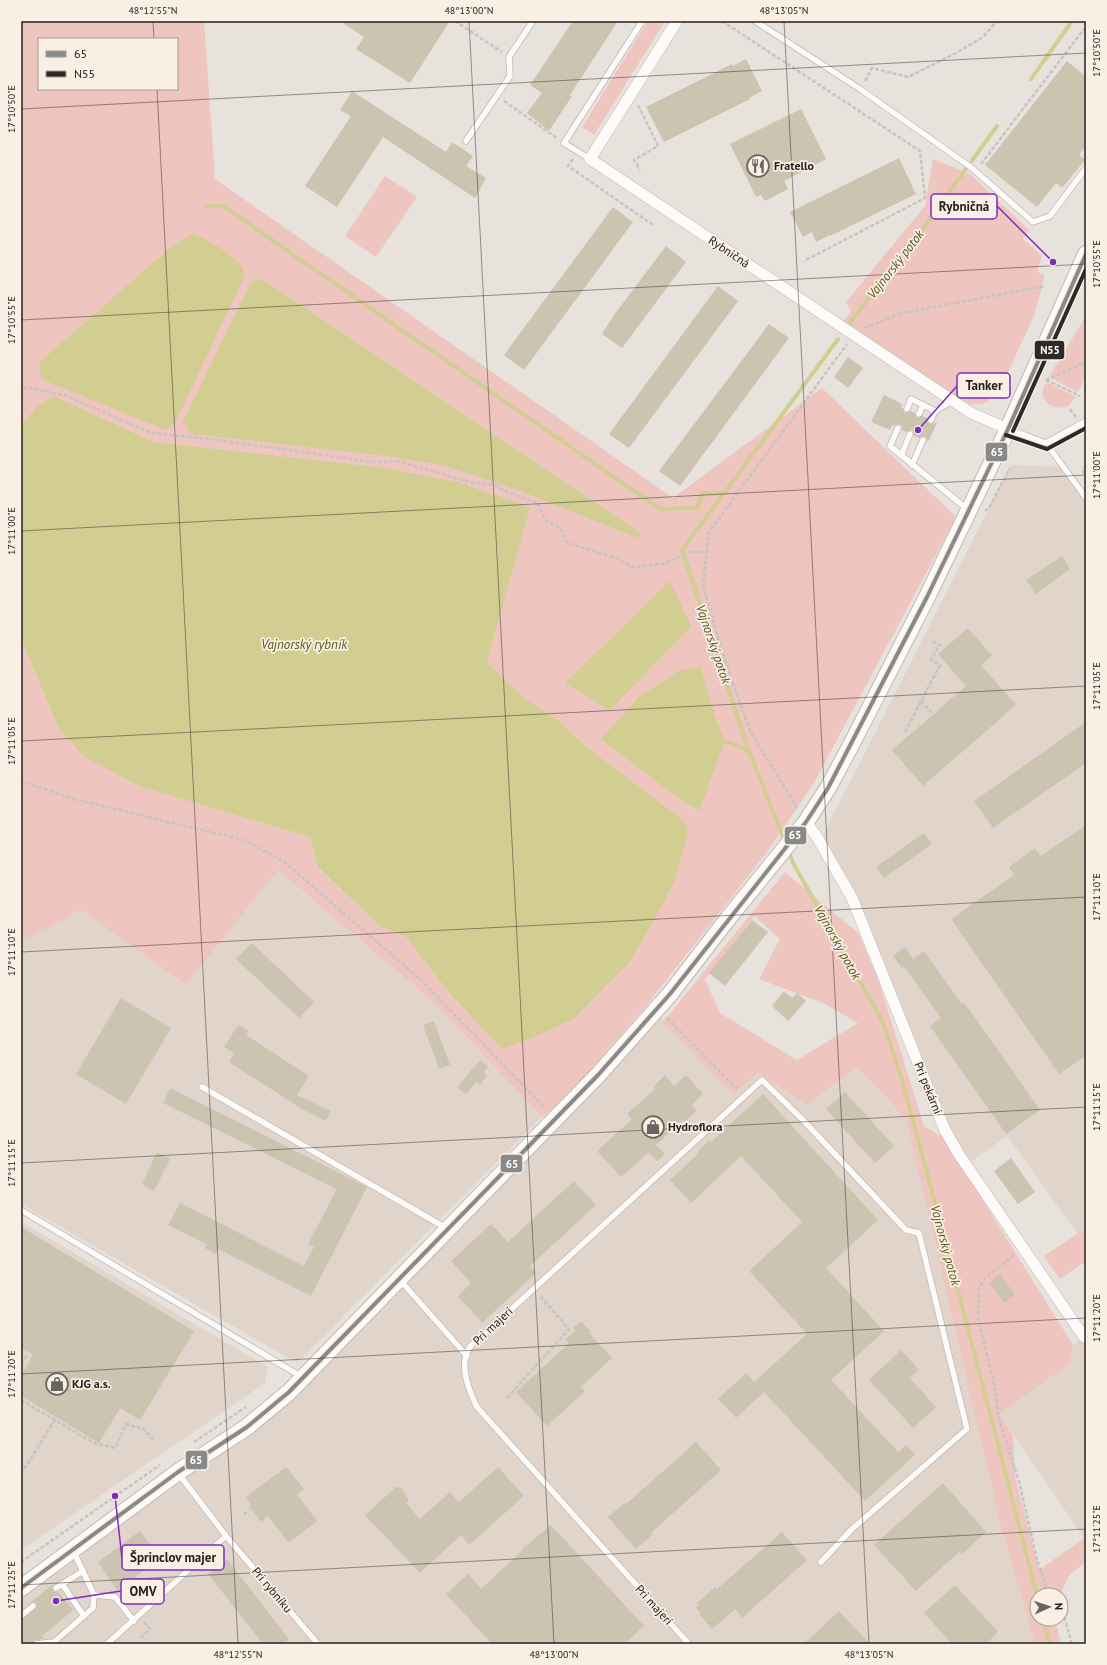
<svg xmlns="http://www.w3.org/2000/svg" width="1107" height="1665" viewBox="0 0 1107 1665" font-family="'PT Sans',sans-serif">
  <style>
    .built { fill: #e1d5cb }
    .green { fill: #efc5c0; fill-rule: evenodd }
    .water { fill: #d2ce91 }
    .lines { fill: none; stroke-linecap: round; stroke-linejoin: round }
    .stream { stroke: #d2ce91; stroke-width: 4 }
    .building { fill: #ccc3b1 }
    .lane-casing { stroke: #beb9b5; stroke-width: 7 }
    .street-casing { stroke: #beb9b5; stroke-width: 12 }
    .secondary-casing { stroke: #beb9b5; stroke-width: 18 }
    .path { stroke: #c6c4c2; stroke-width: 2.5; stroke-dasharray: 4 2; stroke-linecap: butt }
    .lane { stroke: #fcfbfa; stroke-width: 5.5 }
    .street { stroke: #fcfbfa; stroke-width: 11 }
    .secondary { stroke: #fcfbfa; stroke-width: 16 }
    .bus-1-casing { stroke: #f9efe5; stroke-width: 7 }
    .bus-2-casing { stroke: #f9efe5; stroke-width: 7 }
    .bus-1 { stroke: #898989; stroke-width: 4 }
    .bus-2 { stroke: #2b2a29; stroke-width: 4 }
    .ticks { fill: none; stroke: #25211d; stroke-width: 1; stroke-opacity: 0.45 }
    .labels { text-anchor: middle; stroke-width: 3.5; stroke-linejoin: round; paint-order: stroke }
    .poi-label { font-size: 12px; font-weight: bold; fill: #25211d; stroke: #f9efe5; text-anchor: start }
    .street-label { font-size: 12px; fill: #25211d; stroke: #f9efe5 }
    .water-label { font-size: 13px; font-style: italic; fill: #575515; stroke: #f9efe5 }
    .leader { fill: none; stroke: #7b2cbf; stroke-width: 1.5 }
    .callout-dot { fill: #7b2cbf; stroke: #f9efe5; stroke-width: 1.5 }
    .callout { fill: #f9efe5; stroke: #7b2cbf; stroke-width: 1.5 }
    .callout-label { font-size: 13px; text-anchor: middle; font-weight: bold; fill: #25211d }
    .line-badge { stroke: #f9efe5; stroke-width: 1.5 }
    .badge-label { font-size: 11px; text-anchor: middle; font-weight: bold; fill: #fff }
    .neatline { fill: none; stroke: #25211d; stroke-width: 1.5 }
    .ticks-label { font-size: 10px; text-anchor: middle; fill: #25211d }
  </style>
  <rect width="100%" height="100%" fill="#e8e2dc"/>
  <!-- built -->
  <g class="built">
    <polygon points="1011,465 1065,467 1086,498 1086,1228 1078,1234 1007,1136 969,1163 960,1149 823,835"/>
    <polygon points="278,870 433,1002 542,1117 297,1363 21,1204 21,941 81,909 186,985"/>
    <polygon points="656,1012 732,1095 758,1073 807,1105 857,1067 906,1119 1000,1523 1035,1644 21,1644 21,1588 247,1427"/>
    <polygon points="21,1222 268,1367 265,1383 21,1550"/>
    <polygon points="1086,1335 1086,1537 1084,1538 999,1414 1069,1365 1073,1345"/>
  </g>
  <!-- green -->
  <g class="green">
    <path d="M 21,21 L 204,21 L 215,179 L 673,498 L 822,388 L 956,517 L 815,781 L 768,851 L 646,1006 L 564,1100 L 542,1117 L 433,1002 L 278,870 L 186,985 L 81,910 L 21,941 L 21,639 L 59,729 L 141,787 L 310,837 L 318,869 L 381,927 L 405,936 L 450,994 L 502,1049 L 533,1038 L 575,1018 L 630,962 L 656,917 L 674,880 L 589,749 L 558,720 L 524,698 L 487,662 L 529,507 L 379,467 L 154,442 L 54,396 L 36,407 L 21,426 ZM 39,39 L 177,39 L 177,89 L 39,89 ZM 714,713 L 725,741 L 698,811 L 678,798 L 647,773 Z"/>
    <polygon points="648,21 665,21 594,135 582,127"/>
    <polygon points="933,159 970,174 1029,230 1023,239 1042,256 1037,272 1045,275 1034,316 1000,389 987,402 980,404 970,404 954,395 951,398 842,323 851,311 846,302 925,206"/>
    <polygon points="385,176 417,197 376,257 345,236"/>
    <polygon points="1086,316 1086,375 1078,392 1051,378 1050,375"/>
    <path d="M 1048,383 L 1076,397 L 1068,406 L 1061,408 L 1049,405 C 1042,399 1041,392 1045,384 Z"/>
    <path d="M 785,872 L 858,933 L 878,979 L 924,1126 L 944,1138 L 1073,1345 L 1069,1365 L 999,1414 L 1013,1435 L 1015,1476 L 1039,1570 L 1086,1537 L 1086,1562 L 1070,1574 L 1060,1595 L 1037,1595 L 1037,1619 L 1055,1619 L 1061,1644 L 1035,1644 L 1000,1523 L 906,1119 L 857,1067 L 807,1105 L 758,1073 L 733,1095 L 663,1022 ZM 754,916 L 780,939 L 759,979 L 823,1003 L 858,1023 L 797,1060 L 720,1013 L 705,980 Z"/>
    <polygon points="1086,1228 1086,1261 1060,1279 1044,1256"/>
  </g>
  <!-- water -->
  <g class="water">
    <path d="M 193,234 C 204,237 232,254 239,263 C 243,267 244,272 244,277 L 175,423 L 166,430 L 41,379 L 40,362 L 172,246 Z"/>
    <polygon points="256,279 265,281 640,533 638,538 518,490 442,465 386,456 191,434 183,422 250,284"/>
    <polygon points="54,396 154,442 379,467 457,482 530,507 487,662 524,698 558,720 589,749 685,822 688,832 675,880 656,917 630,962 575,1018 533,1038 502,1049 450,994 405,936 381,927 318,868 310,837 141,787 85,757 59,729 21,639 21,426 36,407"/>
    <polygon points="670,581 691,627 610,710 565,683"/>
    <polygon points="700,666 714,713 725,741 699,811 678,798 601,739 640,696 679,671"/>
  </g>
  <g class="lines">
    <!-- stream -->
    <g class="stream">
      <polyline points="1031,79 1072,21"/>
      <polyline points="206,206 223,206 660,509 697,508 702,493 726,493"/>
      <polyline points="848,325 921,231 997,126"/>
      <polyline points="725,741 749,751"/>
      <polyline points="785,842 749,751 682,550 838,339"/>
      <polyline points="788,850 793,863 883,1022 903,1083 947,1248 1037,1595"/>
      <polyline points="1043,1619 1050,1644"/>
    </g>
  </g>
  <!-- building -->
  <g class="building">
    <polygon points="340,21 450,21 410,83 356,49 364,37"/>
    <polygon points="573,21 618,21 570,95 572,96 549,131 527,113 542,93 530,85"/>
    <polygon points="746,59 762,91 749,98 750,99 664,142 646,107 732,64 733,66"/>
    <polygon points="1067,61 1086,77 1086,146 1079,155 1085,160 1062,188 1056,183 1037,207 985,165"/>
    <polygon points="352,91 446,152 452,142 473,156 466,166 486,178 475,198 383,137 337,207 305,186 351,116 340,110"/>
    <polygon points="801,109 826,159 784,181 788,189 765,201 761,195 756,197 730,144"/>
    <polygon points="899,158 916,194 830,236 830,235 816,242 812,232 803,237 790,212"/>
    <polygon points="613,207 633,222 524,370 504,355"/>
    <polygon points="666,246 686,262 622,348 602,334 614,315"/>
    <polygon points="718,286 738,301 629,448 609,434"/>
    <polygon points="769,324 789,338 680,486 659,471"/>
    <polygon points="848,357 863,368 848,388 834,377"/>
    <polygon points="884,395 902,404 901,406 905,413 911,411 915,413 917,418 923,416 927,418 929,424 937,423 928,442 925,436 919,438 914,436 912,430 906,432 902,430 902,426 899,424 892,426 890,430 871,422"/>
    <polygon points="1062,556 1070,569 1036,594 1026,580"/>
    <polygon points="968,628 992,656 981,665 1016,705 923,786 892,750 966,686 938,654"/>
    <polygon points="1086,722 1086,763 993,828 974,801"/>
    <polygon points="1086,825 1086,1056 1059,1074 951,919 1014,875 1009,867 1035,848 1041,856"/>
    <polygon points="924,833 932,844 884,878 876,867"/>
    <polygon points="752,920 768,932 725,986 709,973"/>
    <polygon points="252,943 314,1002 299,1018 236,959"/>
    <polygon points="905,947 913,959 924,951 962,1004 964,1003 971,1012 1040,1110 1006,1134 930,1026 941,1018 904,966 902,968 893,956"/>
    <polygon points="784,991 792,998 797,993 806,1001 788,1021 772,1006"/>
    <polygon points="121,998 171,1028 126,1104 76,1074"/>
    <polygon points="434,1021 450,1065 439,1069 423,1025"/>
    <polygon points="238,1025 249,1031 246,1035 309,1076 297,1095 331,1111 326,1121 302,1109 229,1062 234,1053 224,1047"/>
    <polygon points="480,1060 488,1067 484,1072 487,1075 480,1085 476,1082 466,1094 457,1087"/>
    <polygon points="665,1075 674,1086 686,1075 703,1094 691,1105 697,1110 684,1122 683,1120 656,1145 665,1154 657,1161 649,1152 621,1177 597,1151 632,1119 627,1114 655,1089 653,1087"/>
    <polygon points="170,1088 367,1187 311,1296 218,1249 216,1254 205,1248 207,1244 168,1225 180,1203 304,1266 314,1247 308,1244 337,1189 163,1103"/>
    <polygon points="845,1092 894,1146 875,1163 826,1109"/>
    <polygon points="763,1094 878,1220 826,1268 884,1331 831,1380 898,1452 906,1445 915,1455 865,1501 764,1392 736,1418 718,1399 746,1373 754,1382 807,1334 749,1271 802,1222 741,1156 691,1203 670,1180 699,1153 698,1151 709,1140 711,1142"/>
    <polygon points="157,1152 170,1159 154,1191 142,1184"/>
    <polygon points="1011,1158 1035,1192 1018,1204 994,1171"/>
    <polygon points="574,1181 596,1205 530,1266 536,1273 482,1323 458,1296 471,1283 451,1261 491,1224 508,1242"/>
    <polygon points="21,1227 194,1331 140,1420 120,1408 99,1443 21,1396 21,1375 33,1355 21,1348"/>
    <polygon points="1000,1274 1015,1295 1004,1303 989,1283"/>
    <polygon points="581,1321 591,1332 589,1333 612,1358 581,1387 585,1391 547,1426 516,1392 569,1343 565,1340 575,1331 573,1328"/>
    <polygon points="901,1350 919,1370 910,1378 936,1407 913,1428 869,1380"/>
    <polygon points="696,1442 721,1470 651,1533 653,1534 636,1549 608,1517 624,1503 626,1504"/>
    <polygon points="286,1467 304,1489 297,1494 317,1521 289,1543 268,1516 261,1522 250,1507 251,1504 246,1497"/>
    <polygon points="498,1467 524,1496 469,1545 461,1535 420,1573 365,1515 396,1487 402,1488 409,1500 406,1503 420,1519 450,1492 459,1502"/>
    <polygon points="943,1483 986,1532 962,1554 960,1551 916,1591 874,1545"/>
    <polygon points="551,1525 644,1626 624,1644 492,1644 446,1594 468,1574 481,1589 523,1550 522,1549"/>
    <polygon points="140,1531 160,1559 117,1590 98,1562"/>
    <polygon points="782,1532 807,1560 742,1618 735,1609 712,1629 699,1614 701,1613 696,1608 699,1605 697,1603 715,1587 717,1589"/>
    <polygon points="227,1559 289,1639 284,1644 263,1644 208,1574"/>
    <polygon points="53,1584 53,1591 58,1592 73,1610 42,1636 44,1639 34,1640 32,1644 21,1644 21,1620 37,1608 36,1603 31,1602"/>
    <polygon points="955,1585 998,1632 986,1644 952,1644 924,1613"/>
    <polygon points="839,1611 870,1644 804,1644"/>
  </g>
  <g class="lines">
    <!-- lane casing -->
    <g class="lane-casing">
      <g id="lane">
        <polyline points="755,21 860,89 972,168 1033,222 1050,216 1086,168"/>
        <polyline points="466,141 510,76 509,57 533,21"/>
        <polyline points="590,159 564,143 641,23 638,21"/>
        <polyline points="907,409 911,399 935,411"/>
        <polyline points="919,414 923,405"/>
        <polyline points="931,420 935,411 952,401"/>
        <polyline points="898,428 890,446 967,509"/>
        <polyline points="1008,429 1046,443 1086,421"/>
        <polyline points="1046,443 1086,498"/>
        <polyline points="901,456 910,434"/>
        <polyline points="912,465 923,440"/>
        <polyline points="202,1087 446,1228"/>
        <polyline points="21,1210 302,1377"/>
        <polyline points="400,1280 467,1356"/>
        <polyline points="178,1473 226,1536 318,1644"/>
        <polyline points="62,1584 84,1616"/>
        <polyline points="56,1588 83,1571"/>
        <polyline points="94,1595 115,1597 134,1621"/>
        <polyline points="21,1616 33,1606"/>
        <polyline points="36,1644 54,1642 93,1608 94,1595 73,1550"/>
        <polyline points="107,1644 226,1536"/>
        <path d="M 689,1644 L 477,1407 C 469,1391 458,1364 470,1347 C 473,1343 478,1339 482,1336 L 762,1080 L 803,1120 L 906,1230 L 919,1233 L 967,1429 L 852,1529 L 821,1562"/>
      </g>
    </g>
    <!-- street casing -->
    <g class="street-casing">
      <g id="street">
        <polyline points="677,21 590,159 971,413 1008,429"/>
        <polyline points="806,822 817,837 852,898 944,1128 958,1153 1084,1337"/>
      </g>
    </g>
    <!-- secondary casing -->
    <g class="secondary-casing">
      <polyline id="secondary" points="21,1588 178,1472 247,1427 289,1392 598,1075 670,994 726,921 806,822 828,788 850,747 927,597 1008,429 1086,254"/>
    </g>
    <!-- path -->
    <g class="path">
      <polyline points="455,21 502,52"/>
      <polyline points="722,21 920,151 925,198 804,261"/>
      <polyline points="865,81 872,68 908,77 956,53 983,37 997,21"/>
      <polyline points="504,101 557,138"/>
      <polyline points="638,105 658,146 634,160 640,170"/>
      <polyline points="573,159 568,166 653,225"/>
      <polyline points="981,164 1084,29"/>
      <polyline points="864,328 902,313 1045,286"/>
      <polyline points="1046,380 1086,362"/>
      <polyline points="1046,380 1080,396"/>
      <polyline points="21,395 26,387 67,396 151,433 210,439 374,462 398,461 473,483 494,484 504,491 538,503 545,520 560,528 567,543 616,558 632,567 664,564 690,552 706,552"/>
      <polyline points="1070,409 1076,417"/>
      <polyline points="1086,465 1083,471 1086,476"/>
      <polyline points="985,511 989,508 1010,468"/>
      <polyline points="921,701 932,713"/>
      <polyline points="905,732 940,665 931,660 940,645 932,641"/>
      <polyline points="21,781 74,799 243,840 282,860 421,980 546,1109"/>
      <polyline points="797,808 750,731 722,651 703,585 709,532 847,344"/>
      <polyline points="667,1018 738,1090"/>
      <polyline points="1014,1255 985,1278 979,1287 978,1317 994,1384 999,1419 1020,1485 1037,1560 1049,1595"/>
      <polyline points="21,1364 27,1355"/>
      <polyline points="507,1398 569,1329 539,1295"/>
      <polyline points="21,1400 94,1443 115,1448 126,1424 144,1429 153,1440"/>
      <polyline points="194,1442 246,1407"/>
      <polyline points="21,1474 55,1420"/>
      <polyline points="244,1514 250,1509"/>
      <polyline points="21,1562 160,1465"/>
      <polyline points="1061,1612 1065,1619 1072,1644"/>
      <polyline points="141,1638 150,1629 144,1622"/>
    </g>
    <!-- lane -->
    <use href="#lane" class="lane"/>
    <!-- street -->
    <use href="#street" class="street"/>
    <!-- secondary -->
    <use href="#secondary" class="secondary"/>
    <!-- bus-1 casing -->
    <g class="bus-1-casing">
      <polyline id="bus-1" points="21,1588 178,1472 247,1427 289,1392 598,1075 670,994 806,822 828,788 927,597 1008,429 1086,254"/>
    </g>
    <!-- bus-2 casing -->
    <g class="bus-2-casing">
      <g id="bus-2">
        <polyline points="1013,431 1086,269"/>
        <polyline points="1006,435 1047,449 1086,428"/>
      </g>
    </g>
    <!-- bus-1 -->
    <use href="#bus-1" class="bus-1"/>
    <!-- bus-2 -->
    <use href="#bus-2" class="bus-2"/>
  </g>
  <!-- ticks -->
  <path class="ticks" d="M 153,21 L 154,39M 469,21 L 554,1644M 784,21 L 869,1644M 157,89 L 238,1644M 21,109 L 1086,53M 21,320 L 1086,264M 21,531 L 1086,475M 21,741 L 1086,686M 21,952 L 1086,897M 21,1163 L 1086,1107M 21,1374 L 1086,1318M 21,1585 L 1086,1529"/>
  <!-- icons -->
  <defs>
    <g id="restaurant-ring" transform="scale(1.15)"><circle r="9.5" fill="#f9efe5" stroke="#696560" stroke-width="1.5"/><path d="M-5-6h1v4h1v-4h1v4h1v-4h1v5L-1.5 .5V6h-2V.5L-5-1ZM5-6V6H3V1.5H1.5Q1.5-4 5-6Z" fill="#696560"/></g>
    <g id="shop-ring" transform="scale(1.15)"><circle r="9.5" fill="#f9efe5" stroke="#696560" stroke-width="1.5"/><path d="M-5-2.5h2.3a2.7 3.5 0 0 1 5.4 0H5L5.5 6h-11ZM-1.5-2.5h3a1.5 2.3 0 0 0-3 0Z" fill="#696560"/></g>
  </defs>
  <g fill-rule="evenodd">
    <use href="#restaurant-ring" x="758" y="166"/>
    <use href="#shop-ring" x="653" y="1127"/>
    <use href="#shop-ring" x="57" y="1384"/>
  </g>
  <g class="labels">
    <!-- poi labels -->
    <g class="poi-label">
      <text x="774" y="170">Fratello</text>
      <text x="668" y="1131">Hydroflora</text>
      <text x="72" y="1388">KJG a.s.</text>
    </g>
    <!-- street labels -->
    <g class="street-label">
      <text transform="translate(729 252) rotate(34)" y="4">Rybničná</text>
      <text transform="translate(928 1088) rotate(68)" y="4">Pri pekárni</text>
      <text transform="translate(493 1326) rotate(-43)" y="4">Pri majeri</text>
      <text transform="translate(272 1590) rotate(50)" y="4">Pri rybníku</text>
      <text transform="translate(654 1605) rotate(48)" y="4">Pri majeri</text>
    </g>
    <!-- water labels -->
    <g class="water-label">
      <text transform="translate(895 264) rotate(-52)" y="5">Vajnorský potok</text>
      <text x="304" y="649">Vajnorský rybník</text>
      <text transform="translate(714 644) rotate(71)" y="5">Vajnorský potok</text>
      <text transform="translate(838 942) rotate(61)" y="5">Vajnorský potok</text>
      <text transform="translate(946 1245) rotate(75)" y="5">Vajnorský potok</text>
    </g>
  </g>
  <!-- callouts -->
  <path class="leader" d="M1053 262L997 206M918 430L957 386M115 1496L122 1558M56 1601L121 1591"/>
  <g class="callout-dot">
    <circle cx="1053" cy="262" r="4"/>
    <circle cx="918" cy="430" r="4"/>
    <circle cx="115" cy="1496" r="4"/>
    <circle cx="56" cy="1601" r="4"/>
  </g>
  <g class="callout">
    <rect x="931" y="194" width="66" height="25" rx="4"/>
    <rect x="957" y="373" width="53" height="25" rx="4"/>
    <rect x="122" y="1545" width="102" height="25" rx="4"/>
    <rect x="121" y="1579" width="43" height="25" rx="4"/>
  </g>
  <g class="callout-label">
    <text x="964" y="211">Rybničná</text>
    <text x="984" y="390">Tanker</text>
    <text x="173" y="1562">Šprinclov majer</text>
    <text x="143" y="1596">OMV</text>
  </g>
  <g class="line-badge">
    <rect x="1034" y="340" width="31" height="20" rx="4" fill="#2b2a29"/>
    <rect x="985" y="442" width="23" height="20" rx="4" fill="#898989"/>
    <rect x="784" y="826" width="23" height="19" rx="4" fill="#898989"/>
    <rect x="500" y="1154" width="23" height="19" rx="4" fill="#898989"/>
    <rect x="185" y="1450" width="23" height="20" rx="4" fill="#898989"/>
  </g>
  <g class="badge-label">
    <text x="1050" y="354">N55</text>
    <text x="997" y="456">65</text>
    <text x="795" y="839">65</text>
    <text x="512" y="1168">65</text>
    <text x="196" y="1464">65</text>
  </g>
  <!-- border -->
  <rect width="1107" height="1665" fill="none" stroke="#f9efe5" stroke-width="44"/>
  <!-- legend -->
  <rect x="38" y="38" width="140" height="52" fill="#f9efe5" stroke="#a49d95"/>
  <rect x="46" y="51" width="20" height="6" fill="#898989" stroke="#a49d95"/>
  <text x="74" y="58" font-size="12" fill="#25211d">65</text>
  <rect x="46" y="71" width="20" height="6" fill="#2b2a29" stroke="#a49d95"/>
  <text x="74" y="78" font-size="12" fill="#25211d">N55</text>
  <!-- north arrow -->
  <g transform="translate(1049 1607) rotate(87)"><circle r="19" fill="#f9efe5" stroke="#a49d95"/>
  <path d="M0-3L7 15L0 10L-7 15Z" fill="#696560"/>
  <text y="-6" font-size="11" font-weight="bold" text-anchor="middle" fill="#25211d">N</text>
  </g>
  <rect x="22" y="22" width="1063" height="1621" class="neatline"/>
  <g class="ticks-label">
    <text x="153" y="14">48°12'55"N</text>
    <text x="469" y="14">48°13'00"N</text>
    <text x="784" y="14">48°13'05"N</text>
    <text transform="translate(1096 53) rotate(-90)" y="4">17°10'50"E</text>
    <text transform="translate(11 109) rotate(-90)" y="4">17°10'50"E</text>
    <text transform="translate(1096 264) rotate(-90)" y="4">17°10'55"E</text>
    <text transform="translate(11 320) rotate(-90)" y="4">17°10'55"E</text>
    <text transform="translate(1096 475) rotate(-90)" y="4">17°11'00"E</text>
    <text transform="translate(11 531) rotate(-90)" y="4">17°11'00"E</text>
    <text transform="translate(1096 686) rotate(-90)" y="4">17°11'05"E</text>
    <text transform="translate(11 741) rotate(-90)" y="4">17°11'05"E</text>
    <text transform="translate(1096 897) rotate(-90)" y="4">17°11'10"E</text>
    <text transform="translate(11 952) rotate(-90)" y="4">17°11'10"E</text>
    <text transform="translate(1096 1107) rotate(-90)" y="4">17°11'15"E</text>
    <text transform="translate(11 1163) rotate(-90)" y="4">17°11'15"E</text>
    <text transform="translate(1096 1318) rotate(-90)" y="4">17°11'20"E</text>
    <text transform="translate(11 1374) rotate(-90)" y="4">17°11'20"E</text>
    <text transform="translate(1096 1529) rotate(-90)" y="4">17°11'25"E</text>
    <text transform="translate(11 1585) rotate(-90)" y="4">17°11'25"E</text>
    <text x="238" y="1658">48°12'55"N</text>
    <text x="554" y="1658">48°13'00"N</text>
    <text x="869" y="1658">48°13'05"N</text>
  </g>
</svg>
